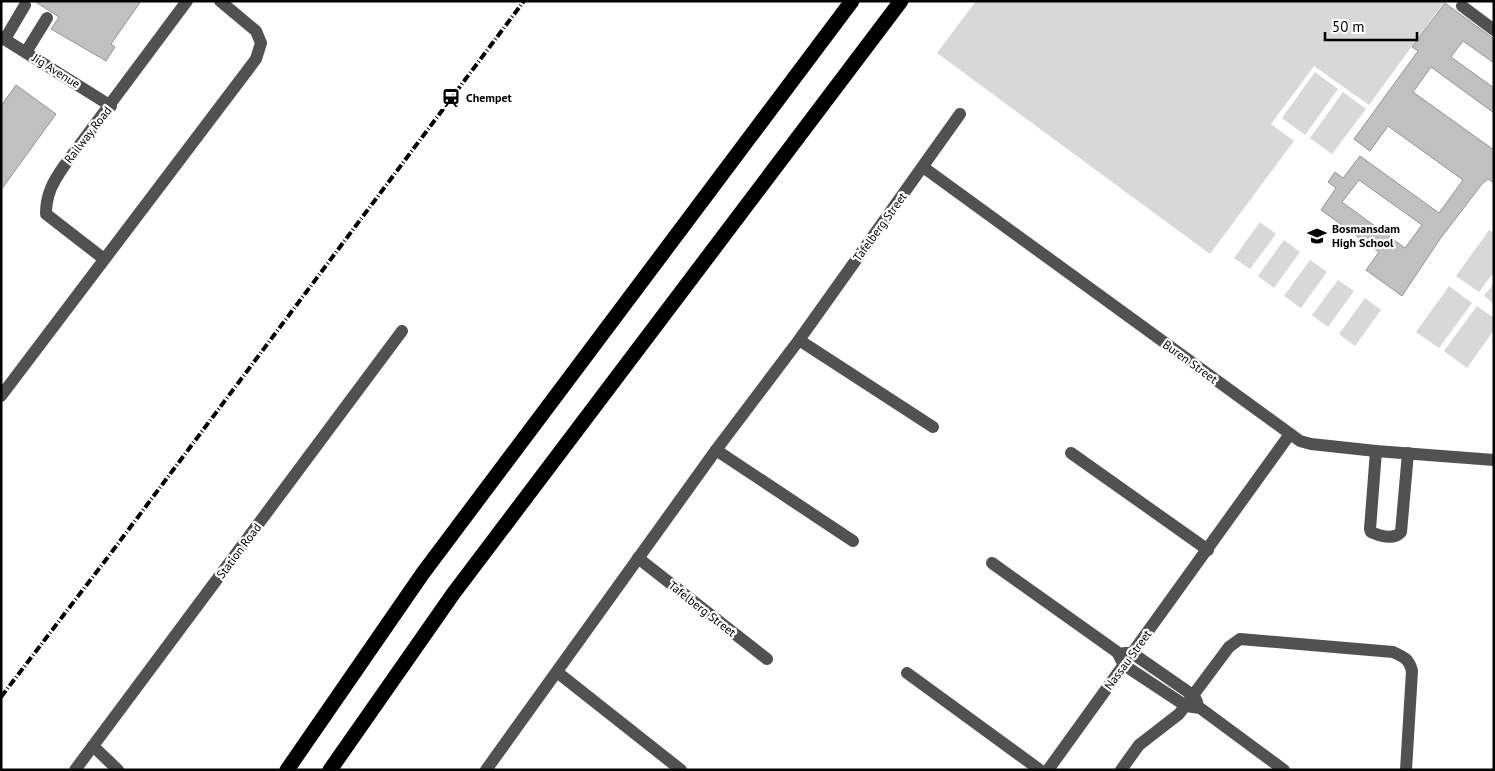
<svg xmlns="http://www.w3.org/2000/svg" width="1495" height="771" viewBox="0 0 1495 771" font-family="'PT Sans',sans-serif">
  <style>
    .green { fill: #d8d8d8 }
    .building { fill: #c0c0c0; stroke: #959595; fill-rule: evenodd }
    .lines { fill: none; stroke-linecap: round; stroke-linejoin: round }
    .minor { stroke: #515151; stroke-width: 12 }
    .highway { stroke: #000; stroke-width: 15 }
    .rail { stroke: #000; stroke-width: 4; stroke-dasharray: 8 2.5 1 2.5; stroke-linecap: butt }
    .labels { text-anchor: middle; stroke-width: 4.5; stroke-linejoin: round; paint-order: stroke }
    .street-label { font-size: 12px; fill: #000; stroke: #fff }
    .poi-label { font-size: 12px; font-weight: bold; fill: #000; stroke: #fff; text-anchor: start }
  </style>
  <rect width="100%" height="100%" fill="#fff"/>
  <!-- green -->
  <g class="green">
    <polygon points="976,1 1445,1 1369,105 1314,66 1271,124 1294,141 1210,254 937,53"/>
    <polygon points="1315,72 1338,89 1305,135 1282,118"/>
    <polygon points="1343,92 1366,109 1332,154 1310,138"/>
    <polygon points="1260,222 1276,234 1250,269 1234,258"/>
    <polygon points="1489,230 1494,233 1494,272 1479,292 1456,276"/>
    <polygon points="1284,240 1300,252 1274,288 1258,276"/>
    <polygon points="1310,260 1327,272 1301,308 1284,296"/>
    <polygon points="1338,280 1354,291 1328,327 1312,315"/>
    <polygon points="1494,283 1494,304 1484,296"/>
    <polygon points="1449,286 1472,303 1439,348 1416,332"/>
    <polygon points="1365,298 1381,310 1355,346 1339,334"/>
    <polygon points="1477,306 1494,318 1494,330 1467,368 1444,351"/>
  </g>
  <!-- building -->
  <g class="building">
    <polygon points="34,1 141,1 111,44 115,47 106,61 51,29 59,17"/>
    <path d="M 1445,3 L 1494,39 L 1494,63 L 1463,41 L 1451,57 L 1494,88 L 1494,113 L 1431,67 L 1413,92 L 1494,150 L 1494,183 L 1488,179 L 1482,184 L 1440,239 L 1402,296 L 1366,270 L 1379,252 L 1321,210 L 1336,188 L 1328,182 L 1335,172 L 1343,178 L 1360,156 L 1439,213 L 1463,180 L 1388,126 L 1370,151 L 1354,139 L 1418,51 L 1412,47 ZM 1359,180 L 1422,225 L 1405,248 L 1342,202 Z"/>
    <polygon points="16,85 56,114 1,190 1,106"/>
  </g>
  <g class="lines">
    <!-- minor -->
    <g class="minor">
      <polyline points="1462,6 1494,30"/>
      <polyline points="1,37 111,106"/>
      <polyline points="5,39 25,5"/>
      <polyline points="26,52 47,18"/>
      <polyline points="923,167 1300,441 1311,444 1376,451 1494,460"/>
      <path d="M 104,259 L 46,214 C 46,194 53,182 64,166 L 187,1"/>
      <polyline points="799,340 933,427"/>
      <polyline points="1,396 256,59 261,43 256,31 220,1"/>
      <polyline points="716,450 853,541"/>
      <path d="M 1376,451 L 1370,529 L 1371,532 C 1380,536 1394,540 1401,532 L 1408,453"/>
      <polyline points="1071,453 1208,550"/>
      <polyline points="638,558 767,659"/>
      <polyline points="992,563 1117,652 1124,665 1186,706 1200,708 1284,770"/>
      <polyline points="1124,653 1132,653 1194,696 1197,702"/>
      <polyline points="557,672 681,770"/>
      <polyline points="907,673 1040,770"/>
      <polyline points="93,746 118,770"/>
      <polyline points="75,770 402,331"/>
      <polyline points="486,770 716,450 799,340 960,114"/>
      <polyline points="1048,770 1290,434"/>
      <path d="M 1121,770 L 1139,745 L 1179,714 L 1229,647 L 1240,639 L 1393,652 C 1404,657 1409,659 1412,671 L 1406,770"/>
    </g>
    <!-- highway -->
    <g class="highway">
      <polyline points="287,770 423,573 852,1"/>
      <polyline points="330,770 453,594 901,1"/>
    </g>
    <!-- rail -->
    <polyline class="rail" points="1,697 108,557 524,1"/>
  </g>
  <!-- icons -->
  <defs>
    <g id="station-bare" transform="scale(1.5)"><path d="M-3-6H3Q5-6 5-4V2Q5 4 3 4L4.5 6H3L1.5 4h-3L-3 6H-4.5L-3 4Q-5 4-5 2V-4Q-5-6-3-6ZM-3.5-4v3h7v-3ZM-3.5 1v1.5H-2V1ZM2 1v1.5H3.5V1Z" fill="#000" stroke="#fff" stroke-width="2.5" paint-order="stroke"/></g>
    <g id="school-bare" transform="scale(1.5)"><path d="M0-5L7-2L0 1L-7-2ZM-4 1L0 2.5L4 1V4Q0 6-4 4Z" fill="#000" stroke="#fff" stroke-width="2.5" paint-order="stroke"/></g>
  </defs>
  <g fill-rule="evenodd">
    <use href="#station-bare" x="451" y="98"/>
    <use href="#school-bare" x="1317" y="236"/>
  </g>
  <g class="labels">
    <!-- street labels -->
    <g class="street-label">
      <text transform="translate(56 71) rotate(32)" y="4">Jig Avenue</text>
      <text transform="translate(88 135) rotate(-52)" y="4">Railway Road</text>
      <text transform="translate(880 227) rotate(-54)" y="4">Tafelberg Street</text>
      <text transform="translate(1190 362) rotate(36)" y="4">Buren Street</text>
      <text transform="translate(239 551) rotate(-53)" y="4">Station Road</text>
      <text transform="translate(702 609) rotate(38)" y="4">Tafelberg Street</text>
      <text transform="translate(1128 660) rotate(-54)" y="4">Nassau Street</text>
    </g>
    <!-- poi labels -->
    <g class="poi-label">
      <text x="466" y="102">Chempet</text>
      <text x="1332" y="233">Bosmansdam<tspan x="1332" dy="14">High School</tspan></text>
    </g>
  </g>
  <!-- border -->
  <rect width="1495" height="771" fill="none" stroke="#000000" stroke-width="5"/>
  <!-- scale -->
  <path d="M1325 32v8h92v-8" fill="none" stroke="#000000" stroke-width="2.5"/>
  <text x="1332" y="32" font-size="15" fill="#000000" stroke="#ffffff" stroke-width="4" paint-order="stroke">50 m</text>
</svg>
